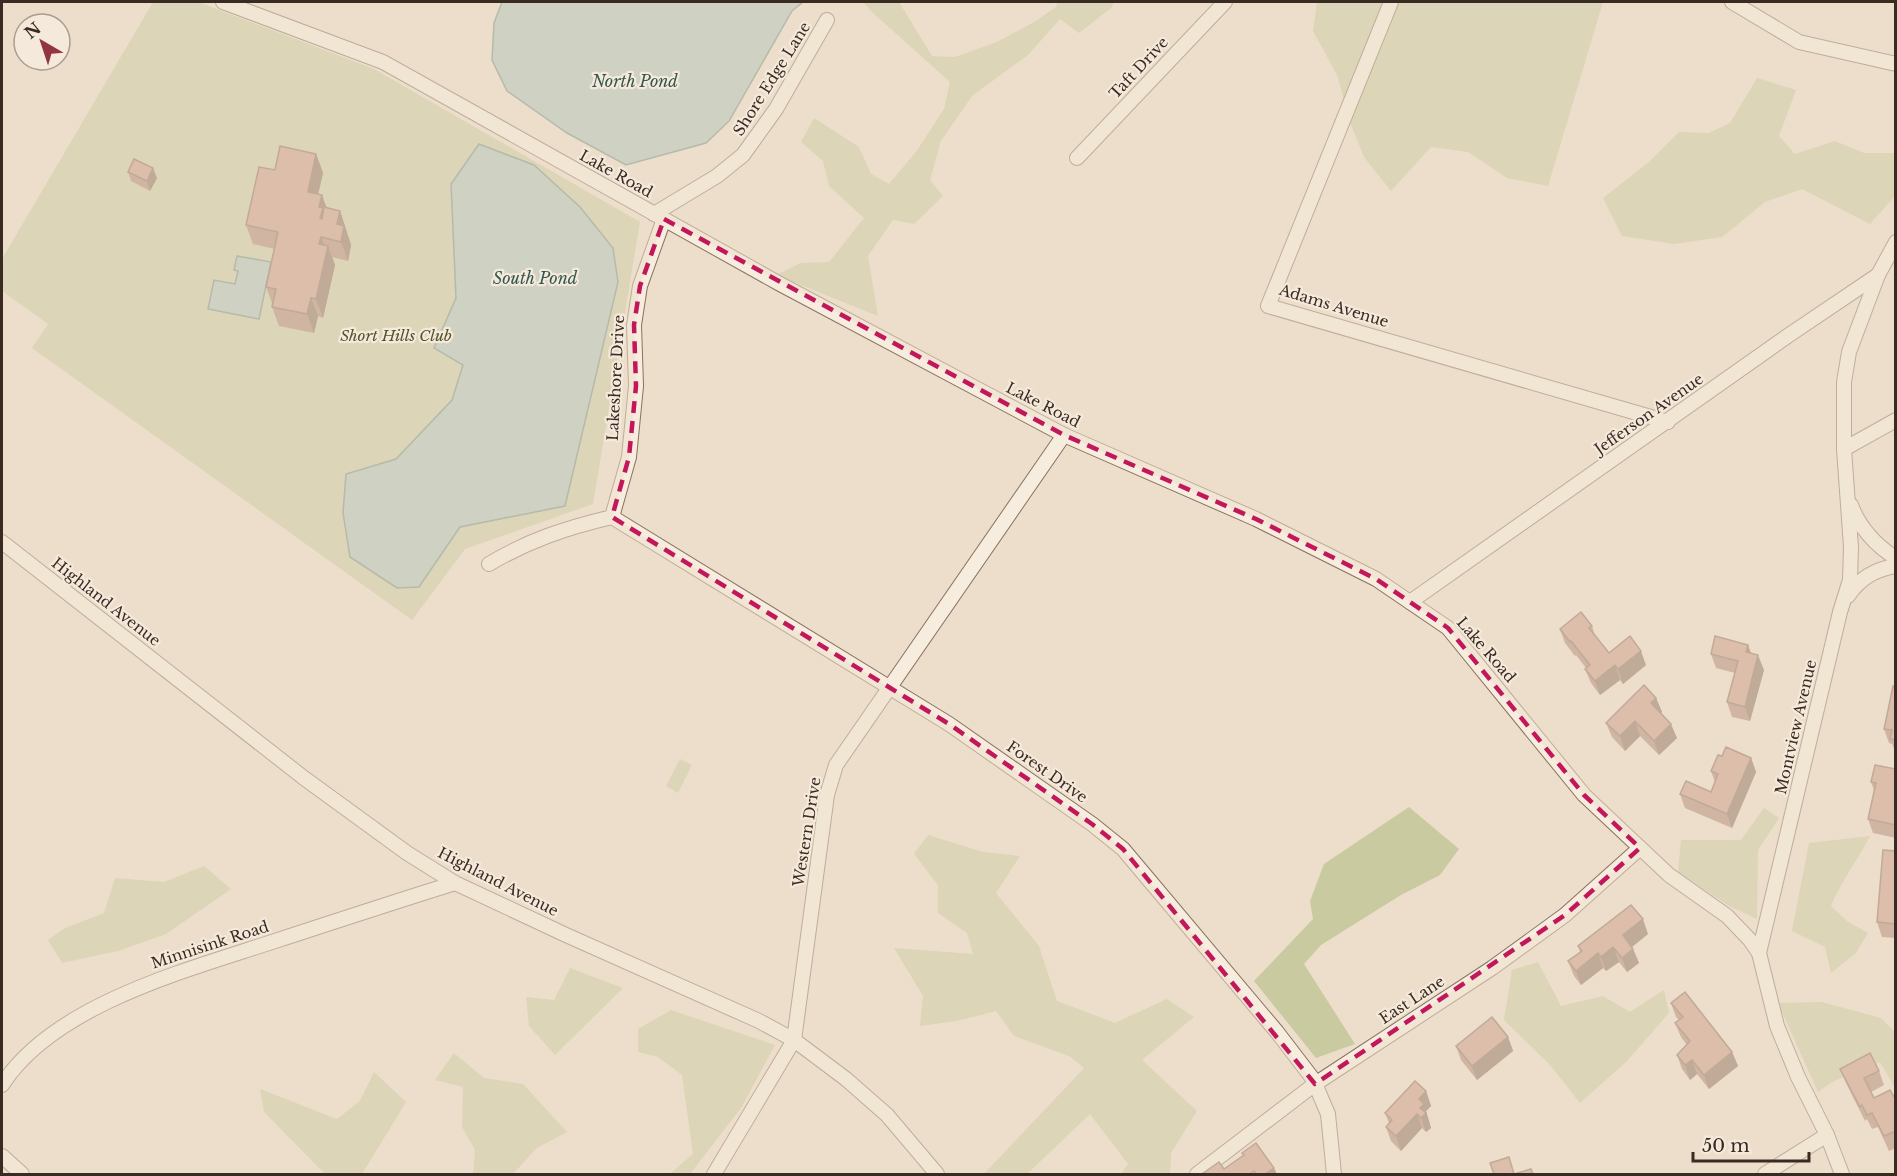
<svg xmlns="http://www.w3.org/2000/svg" width="1897" height="1176" viewBox="0 0 1897 1176" font-family="'Libre Baskerville',serif">
  <style>
    .green { fill: #c9ca9f }
    .water { fill: #abc1b8; stroke: #728f85; stroke-width: 1.5 }
    .lines { fill: none; stroke-linecap: round; stroke-linejoin: round }
    .street-casing { stroke: #887160; stroke-width: 16 }
    .street { stroke: #f7edde; stroke-width: 14 }
    .wall { fill: #ab8372 }
    .shaded-wall { fill: #8b6a5c }
    .building { fill: #c79884; stroke: #8b6a5c; stroke-width: 1.5 }
    .marked { fill: none; stroke: #c2185b; stroke-width: 4.5; stroke-dasharray: 12 8; stroke-linejoin: round }
    .labels { text-anchor: middle; stroke-width: 4.5; stroke-linejoin: round; paint-order: stroke }
    .street-label { font-size: 15px; fill: #3a2b22; stroke: #f4e9da }
    .park-label { font-size: 15px; font-style: italic; fill: #4f542b; stroke: #f4e9da }
    .water-label { font-size: 16px; font-style: italic; fill: #335851; stroke: #f4e9da }
  </style>
  <rect width="100%" height="100%" fill="#ecdecb"/>
  <!-- green -->
  <g class="green">
    <polygon points="153,2 198,2 374,69 640,222 593,504 465,549 412,620 32,348 48,324 2,291 2,259"/>
    <polygon points="863,2 899,2 932,56 955,57 997,42 1036,21 1057,6 1056,2 1114,2 1111,8 1079,33 1060,19 1028,55 972,96 941,141 930,180 943,196 914,224 893,220 868,256 878,316 776,275 801,263 829,262 864,218 829,186 823,161 801,142 814,118 859,147 871,174 889,184 916,152 944,109 950,82 873,13"/>
    <polygon points="1317,2 1603,2 1548,186 1507,178 1468,152 1431,147 1391,191 1364,157 1351,125 1337,75 1313,31"/>
    <polygon points="1757,78 1796,90 1779,136 1795,154 1835,141 1864,153 1895,153 1895,196 1870,224 1802,189 1765,202 1722,237 1674,244 1622,236 1603,198 1649,162 1679,132 1709,133 1730,123"/>
    <polygon points="680,759 692,765 678,793 666,786"/>
    <polygon points="1409,807 1459,849 1440,875 1401,895 1321,945 1304,964 1355,1044 1316,1058 1254,981 1313,919 1310,901 1324,864"/>
    <polygon points="1764,808 1779,818 1758,850 1757,919 1729,906 1678,872 1681,840 1741,840"/>
    <polygon points="928,835 983,852 1020,856 996,893 1039,946 1057,1001 1115,1023 1167,999 1194,1017 1142,1060 1197,1111 1171,1153 1170,1174 1121,1174 1128,1164 1090,1114 1027,1174 984,1174 1084,1068 1069,1056 1014,1036 996,1011 957,1021 920,1026 923,996 894,948 973,954 967,933 938,913 938,885 914,854"/>
    <path d="M 1870,836 C 1858,860 1841,881 1831,906 L 1848,922 L 1868,933 L 1856,953 L 1831,973 L 1825,947 L 1792,931 L 1809,843 Z"/>
    <polygon points="204,866 231,889 166,934 118,951 62,963 48,940 65,928 104,913 115,878 164,882"/>
    <polygon points="1538,962 1561,1006 1603,996 1630,1012 1664,990 1669,1013 1627,1061 1580,1103 1550,1065 1504,1020 1512,970"/>
    <polygon points="570,968 623,988 555,1055 529,1026 526,997 554,1000"/>
    <polygon points="1822,1002 1881,1018 1895,1032 1895,1088 1880,1062 1832,1082 1818,1092 1778,1003"/>
    <polygon points="671,1010 775,1045 741,1108 690,1174 670,1174 693,1154 682,1075 658,1057 638,1052 638,1029"/>
    <polygon points="454,1053 484,1078 523,1084 567,1132 537,1148 513,1174 473,1174 475,1150 462,1127 463,1087 435,1080"/>
    <polygon points="374,1072 406,1102 362,1174 325,1174 264,1112 260,1089 337,1119 360,1101"/>
  </g>
  <!-- water -->
  <g class="water">
    <polygon points="502,2 803,2 792,11 729,121 706,143 626,165 567,133 507,91 492,60 494,23"/>
    <polygon points="479,144 534,165 580,207 613,248 618,282 565,506 460,527 419,587 397,588 350,557 343,513 346,474 396,459 452,400 463,365 434,348 456,298 451,184"/>
    <polygon points="237,256 271,262 259,319 208,309 214,280 235,284 238,271 234,270"/>
  </g>
  <g class="lines">
    <!-- street casing -->
    <g class="street-casing">
      <g id="street">
        <polyline points="223,2 383,62 780,284 1064,435 1256,519 1376,579 1448,628 1584,795 1669,875 1727,916 1750,940 1759,953"/>
        <polyline points="1391,2 1268,306 1668,422"/>
        <polyline points="1732,2 1799,42 1896,64"/>
        <polyline points="1077,158 1225,2"/>
        <polyline points="654,214 717,176 743,155 776,109 827,20"/>
        <polyline points="1844,449 1896,420"/>
        <path d="M 1851,505 C 1859,527 1876,546 1896,558"/>
        <polyline points="612,517 949,724 1092,824 1123,849 1277,1032 1313,1079 1328,1114 1334,1174"/>
        <polyline points="2,542 304,778 407,853 455,883 566,935 759,1021 794,1040 846,1079 887,1115 937,1174"/>
        <path d="M 489,564 C 529,540 566,528 612,517 L 629,457 L 636,386 L 634,325 L 640,286 L 664,219"/>
        <path d="M 1848,596 C 1859,579 1875,569 1896,566"/>
        <polyline points="1410,602 1789,335 1878,275 1896,242"/>
        <path d="M 2,1085 C 53,1005 187,970 272,942 C 333,922 394,902 455,883"/>
        <polyline points="2,1156 22,1174"/>
        <polyline points="714,1174 794,1040 827,795 836,765 1064,435"/>
        <polyline points="1197,1174 1315,1084 1492,968 1565,915 1640,848"/>
        <polyline points="1765,1174 1827,1135"/>
        <polyline points="1842,1174 1827,1135 1798,1077 1777,1026 1759,953 1840,612 1850,580 1851,547 1844,449 1844,382 1849,352 1878,275"/>
      </g>
    </g>
    <!-- street -->
    <use href="#street" class="street"/>
  </g>
  <!-- wall -->
  <g class="wall">
    <polygon points="316,154 323,173 318,195 326,208 340,211 351,245 348,261 332,257 335,265 323,318 318,316 314,333 279,326 272,307 272,303 266,287 275,249 253,244 246,225 275,170"/>
    <polygon points="128,172 157,178 150,191 131,181"/>
    <polygon points="1592,626 1595,636 1609,653 1646,665 1623,684 1620,680 1600,695 1591,683 1585,669 1586,668 1576,655 1575,656 1565,643 1560,629"/>
    <polygon points="1748,645 1751,654 1764,670 1750,721 1732,717 1727,702 1735,673 1716,668 1711,654"/>
    <polygon points="1896,687 1896,753 1892,744 1889,743 1884,729"/>
    <polygon points="1656,698 1662,712 1661,713 1677,738 1659,755 1640,736 1625,751 1612,737 1606,723"/>
    <polygon points="1722,756 1751,758 1756,772 1732,828 1685,808 1680,794 1711,792 1715,782 1711,771"/>
    <polygon points="1896,769 1896,838 1873,833 1868,819 1874,790 1871,782"/>
    <polygon points="1896,851 1896,938 1882,937 1877,922"/>
    <polygon points="1648,934 1632,947 1639,963 1627,972 1619,962 1606,971 1603,968 1581,985 1574,976 1568,961 1580,952 1578,946"/>
    <polygon points="1671,1003 1732,1052 1738,1066 1709,1089 1697,1074 1690,1080 1682,1069 1677,1055 1687,1045 1681,1037 1675,1023 1679,1020 1676,1017"/>
    <polygon points="1508,1037 1513,1051 1477,1080 1461,1060 1456,1046"/>
    <polygon points="1840,1069 1879,1071 1884,1085 1871,1092 1874,1098 1896,1100 1896,1148 1889,1151 1878,1127 1872,1129 1867,1119 1865,1121 1846,1083"/>
    <polygon points="1426,1091 1431,1106 1426,1111 1431,1128 1426,1132 1422,1128 1401,1151 1391,1141 1386,1127 1389,1123 1385,1113"/>
  </g>
  <!-- shaded-wall -->
  <g class="shaded-wall">
    <polygon points="316,154 323,173 314,211 308,192"/>
    <polygon points="153,168 157,178 150,191 147,181"/>
    <polygon points="322,195 329,214 327,220 320,218 319,207"/>
    <polygon points="340,211 351,245 348,261 341,242 337,224"/>
    <polygon points="321,237 327,253 328,246 335,265 323,318 316,299 319,244"/>
    <polygon points="311,298 318,316 314,333 307,314"/>
    <polygon points="1748,645 1753,659 1746,652"/>
    <polygon points="1641,651 1646,665 1623,684 1618,669"/>
    <polygon points="1758,655 1764,670 1750,721 1745,707"/>
    <polygon points="1615,665 1620,680 1600,695 1595,681"/>
    <polygon points="1656,698 1662,712 1656,717 1651,703"/>
    <polygon points="1635,721 1640,736 1625,751 1620,736"/>
    <polygon points="1671,724 1677,738 1659,755 1654,741"/>
    <polygon points="1751,758 1756,772 1732,828 1727,814"/>
    <polygon points="1643,919 1648,934 1628,950 1623,935"/>
    <polygon points="1613,947 1619,962 1606,971 1601,957"/>
    <polygon points="1633,949 1639,963 1627,972 1622,958"/>
    <polygon points="1598,953 1603,968 1581,985 1576,971"/>
    <polygon points="1508,1037 1513,1051 1477,1080 1472,1066"/>
    <polygon points="1732,1052 1738,1066 1709,1089 1704,1075"/>
    <polygon points="1692,1060 1697,1074 1690,1080 1685,1065"/>
    <polygon points="1426,1091 1431,1106 1426,1111 1431,1128 1426,1132 1421,1118 1419,1099"/>
    <polygon points="1417,1114 1422,1128 1401,1151 1396,1136"/>
    <polygon points="1274,1168 1277,1174 1265,1174"/>
  </g>
  <!-- building -->
  <g class="building">
    <polygon points="280,146 316,154 308,192 322,195 319,207 323,208 320,218 322,219 324,207 340,211 337,224 344,226 341,242 321,237 319,244 328,246 316,299 311,298 307,314 272,307 276,289 266,287 278,232 246,225 259,167 275,170"/>
    <polygon points="134,159 153,168 147,181 128,172"/>
    <polygon points="1581,612 1592,626 1589,628 1609,653 1630,636 1641,651 1618,669 1615,665 1595,681 1585,669 1590,665 1571,641 1570,642 1560,629"/>
    <polygon points="1715,636 1748,645 1746,652 1758,655 1745,707 1727,702 1738,661 1711,654"/>
    <polygon points="1644,685 1656,698 1651,703 1671,724 1654,741 1635,721 1620,736 1606,723"/>
    <polygon points="1893,686 1896,687 1896,740 1890,739 1892,730 1884,729"/>
    <polygon points="1726,747 1751,758 1727,814 1680,794 1686,781 1711,792 1718,774 1711,771 1718,755 1722,756"/>
    <polygon points="1875,765 1896,769 1896,825 1868,819 1876,783 1871,782"/>
    <polygon points="1883,850 1896,851 1896,924 1877,922"/>
    <polygon points="1631,905 1643,919 1623,935 1633,949 1622,958 1613,947 1601,957 1598,953 1576,971 1568,961 1582,951 1578,946"/>
    <polygon points="1685,992 1732,1052 1704,1075 1692,1060 1685,1065 1677,1055 1690,1041 1675,1023 1683,1017 1671,1003"/>
    <polygon points="1492,1017 1508,1037 1472,1066 1456,1046"/>
    <polygon points="1870,1053 1879,1071 1864,1078 1874,1098 1890,1090 1896,1100 1896,1131 1884,1136 1872,1113 1867,1115 1862,1105 1860,1107 1840,1069"/>
    <polygon points="1415,1081 1426,1091 1419,1099 1424,1104 1420,1108 1426,1113 1421,1118 1417,1114 1396,1136 1386,1127 1392,1120 1385,1113"/>
    <polygon points="1256,1143 1274,1168 1265,1174 1256,1174 1254,1171 1250,1174 1202,1174 1219,1162 1224,1169 1244,1155 1242,1153"/>
    <polygon points="1509,1157 1514,1174 1531,1169 1533,1174 1494,1174 1490,1163"/>
  </g>
  <!-- marked area -->
  <path d="M0 0H1897V1176H0ZM 664,219 L 1064,435 L 1256,519 L 1376,579 L 1448,628 L 1584,795 L 1640,848 L 1565,915 L 1315,1084 L 1123,849 L 1092,824 L 949,724 L 612,517 L 629,457 L 636,386 L 634,325 L 640,286 Z" fill="#ecdecb" fill-opacity=".55" fill-rule="evenodd"/>
  <path class="marked" d="M 664,219 L 1064,435 L 1256,519 L 1376,579 L 1448,628 L 1584,795 L 1640,848 L 1565,915 L 1315,1084 L 1123,849 L 1092,824 L 949,724 L 612,517 L 629,457 L 636,386 L 634,325 L 640,286 Z"/>
  <g class="labels">
    <!-- street labels -->
    <g class="street-label">
      <text transform="translate(1139 68) rotate(-47)" y="5">Taft Drive</text>
      <text transform="translate(772 79) rotate(-58)" y="5">Shore Edge Lane</text>
      <text transform="translate(616 174) rotate(29)" y="5">Lake Road</text>
      <text transform="translate(1334 306) rotate(17)" y="5">Adams Avenue</text>
      <text transform="translate(616 378) rotate(-87)" y="5">Lakeshore Drive</text>
      <text transform="translate(1043 405) rotate(27)" y="5">Lake Road</text>
      <text transform="translate(1649 414) rotate(-35)" y="5">Jefferson Avenue</text>
      <text transform="translate(106 602) rotate(38)" y="5">Highland Avenue</text>
      <text transform="translate(1486 650) rotate(49)" y="5">Lake Road</text>
      <text transform="translate(1796 727) rotate(-77)" y="5">Montview Avenue</text>
      <text transform="translate(1047 772) rotate(35)" y="5">Forest Drive</text>
      <text transform="translate(807 832) rotate(-81)" y="5">Western Drive</text>
      <text transform="translate(498 882) rotate(27)" y="5">Highland Avenue</text>
      <text transform="translate(210 945) rotate(-18)" y="5">Minnisink Road</text>
      <text transform="translate(1412 1000) rotate(-33)" y="5">East Lane</text>
    </g>
    <!-- park labels -->
    <g class="park-label">
      <text x="396" y="341">Short Hills Club</text>
    </g>
    <!-- water labels -->
    <g class="water-label">
      <text x="635" y="87">North Pond</text>
      <text x="535" y="284">South Pond</text>
    </g>
  </g>
  <!-- border -->
  <rect width="1897" height="1176" fill="none" stroke="#3a2b22" stroke-width="6"/>
  <!-- north arrow -->
  <g transform="translate(42 42) rotate(321)"><circle r="28" fill="#f4e9da" stroke="#aa9d90" stroke-width="1.5"/>
  <path d="M0-4.5L10 22L0 15L-10 22Z" fill="#923540"/>
  <text y="-9" font-size="16" font-weight="bold" text-anchor="middle" fill="#3a2b22">N</text>
  </g>
  <!-- scale -->
  <path d="M1693 1152v9h116v-9" fill="none" stroke="#3a2b22" stroke-width="3"/>
  <text x="1702" y="1152" font-size="18" fill="#3a2b22" stroke="#f4e9da" stroke-width="4.5" paint-order="stroke">50 m</text>
</svg>
